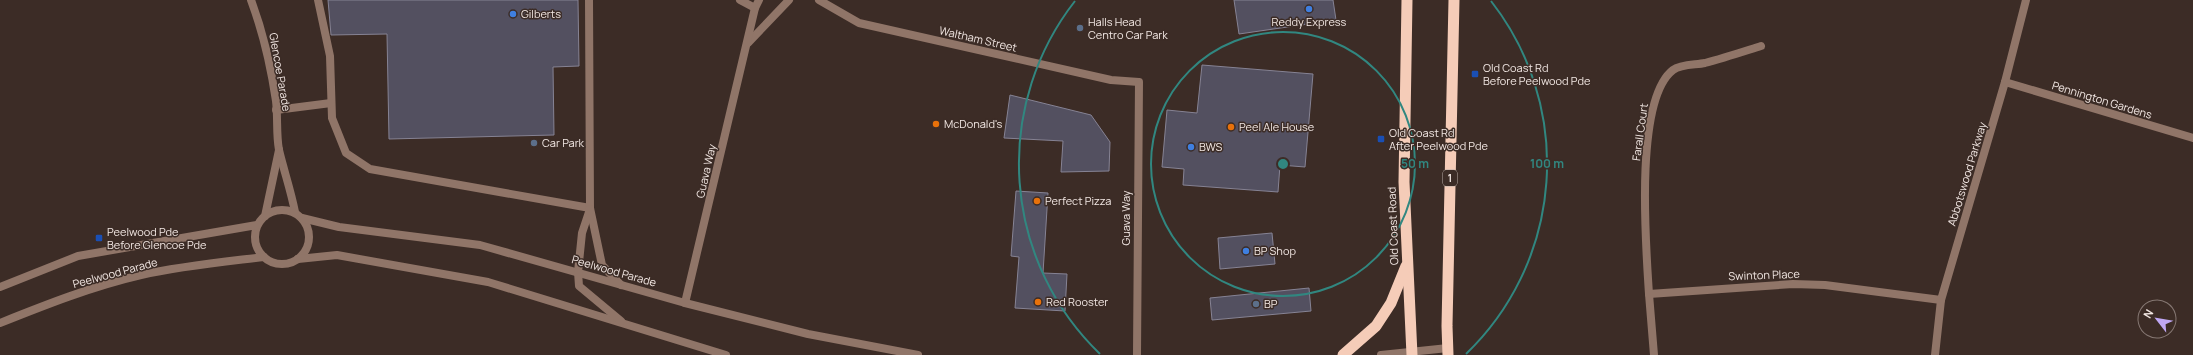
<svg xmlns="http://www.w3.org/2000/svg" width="2193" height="355" viewBox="0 0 2193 355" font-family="Manrope,sans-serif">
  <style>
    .building { fill: #535060; stroke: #868394 }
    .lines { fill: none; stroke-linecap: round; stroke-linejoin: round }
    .service { stroke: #907568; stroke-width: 8 }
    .minor { stroke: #907568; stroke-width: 8 }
    .tertiary { stroke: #907568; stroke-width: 8 }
    .trunk { stroke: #f5ccb8; stroke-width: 11 }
    .ring { fill: none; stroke: #318780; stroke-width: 2 }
    .shop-dot { fill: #3f7fe0; stroke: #3c2c26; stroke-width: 1.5 }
    .service-dot { fill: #5c6f8a; stroke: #3c2c26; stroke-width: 1.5 }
    .transit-dot { fill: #1a4fb4; stroke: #3c2c26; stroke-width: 1.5 }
    .food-dot { fill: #e8710a; stroke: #3c2c26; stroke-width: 1.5 }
    .labels { text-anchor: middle; stroke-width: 3; stroke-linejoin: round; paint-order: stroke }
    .shield { fill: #3c2c26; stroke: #bbafaa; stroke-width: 1 }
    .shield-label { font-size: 10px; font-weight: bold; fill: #f2e7e3 }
    .poi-label { font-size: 11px; fill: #f2e7e3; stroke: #3c2c26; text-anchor: start }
    .street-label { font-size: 11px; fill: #f2e7e3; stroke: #3c2c26 }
    .centre { fill: #318780; stroke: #3c2c26; stroke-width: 2 }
    .ring-label { font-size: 12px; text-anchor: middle; font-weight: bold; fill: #318780; stroke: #3c2c26; stroke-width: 3; stroke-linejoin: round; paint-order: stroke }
  </style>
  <rect width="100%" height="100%" fill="#3c2c26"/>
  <!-- building -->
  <g class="building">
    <polygon points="328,0 578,0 579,66 553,67 554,135 389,139 387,34 331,35"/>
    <polygon points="1234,0 1333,0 1336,20 1239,34"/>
    <polygon points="1202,65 1313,74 1305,167 1280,165 1278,192 1183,185 1184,169 1162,167 1167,110 1197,113"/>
    <polygon points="1010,95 1091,115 1110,142 1109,171 1061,172 1063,141 1004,138"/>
    <polygon points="1016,191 1048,193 1043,273 1067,274 1065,311 1015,308 1019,257 1011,256"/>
    <polygon points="1272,233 1275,264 1220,269 1218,238"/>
    <polygon points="1309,288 1311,311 1212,320 1210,298"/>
  </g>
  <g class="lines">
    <!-- service -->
    <g class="service">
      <polyline points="318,0 330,56 332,118 346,153 370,169 590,208"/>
      <polyline points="589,0 590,208 602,265 621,285"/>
      <polyline points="740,0 755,8"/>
      <polyline points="276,110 331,103"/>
      <polyline points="578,272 582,233 590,209"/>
    </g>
    <!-- minor -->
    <g class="minor">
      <polyline points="819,0 859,23 1111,80 1139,82 1137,355"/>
      <polyline points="748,43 789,0"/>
      <polyline points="2005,82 2193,138"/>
      <path d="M 1649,294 C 1646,247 1634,100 1673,70 C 1681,64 1696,65 1705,63 C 1724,58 1742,52 1761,46"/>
      <polyline points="685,303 755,8 759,0"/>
      <polyline points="1654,355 1649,294 1793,284 1825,285 1941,300"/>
      <polyline points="1935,355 1941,300 2005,82 2026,0"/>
    </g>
    <!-- tertiary -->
    <g class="tertiary">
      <path d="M 251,0 C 263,32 271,67 276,101 C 278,117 276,134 279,150 C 284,171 291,191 295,212"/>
      <circle cx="282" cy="237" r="27"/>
      <polyline points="265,216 279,150"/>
      <polyline points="302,218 339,227 480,245 685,303 808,334 918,355"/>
      <polyline points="298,259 337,255 488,282 726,355"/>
      <polyline points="578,272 579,286 621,321"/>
      <polyline points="0,287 78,256 257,225"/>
      <path d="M 0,323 C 45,305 93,286 141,275 C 181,266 223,262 264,257"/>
      <polyline points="1381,355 1448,348"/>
    </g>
    <!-- trunk -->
    <g class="trunk">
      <polyline points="1407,0 1404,182 1412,355"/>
      <polyline points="1343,355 1376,326 1391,303 1406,266"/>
      <polyline points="1448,355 1447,326 1454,0"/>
    </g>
  </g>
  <!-- distance rings -->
  <g class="ring">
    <circle cx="1283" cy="164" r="132"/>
    <path d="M1100 354A264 264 0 0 1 1075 1M1491 1A264 264 0 0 1 1466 354"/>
  </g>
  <!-- markers -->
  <g class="shop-dot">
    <circle cx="1309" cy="9" r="4"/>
    <circle cx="513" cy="14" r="4"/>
    <circle cx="1191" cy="147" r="4"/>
    <circle cx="1246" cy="251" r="4"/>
  </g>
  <g class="service-dot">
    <circle cx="1080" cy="28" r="4"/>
    <circle cx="534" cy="143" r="4"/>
    <circle cx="1256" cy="304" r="4"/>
  </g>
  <g class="transit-dot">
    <rect x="1471" y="70" width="8" height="8" rx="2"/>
    <rect x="1377" y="135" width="8" height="8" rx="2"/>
    <rect x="95" y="234" width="8" height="8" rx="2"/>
  </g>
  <g class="food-dot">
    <circle cx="936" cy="124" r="4"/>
    <circle cx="1231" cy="127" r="4"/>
    <circle cx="1037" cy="201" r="4"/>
    <circle cx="1038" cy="302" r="4"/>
  </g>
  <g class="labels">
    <!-- shield labels -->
    <rect class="shield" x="1443" y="170" width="14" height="16" rx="3"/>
    <g class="shield-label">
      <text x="1450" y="182">1</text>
    </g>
    <!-- poi labels -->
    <g class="poi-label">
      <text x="521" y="18">Gilberts</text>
      <text x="1088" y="26">Halls Head<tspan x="1088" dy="13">Centro Car Park</tspan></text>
      <text x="1309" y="26" text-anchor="middle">Reddy Express</text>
      <text x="1483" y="72">Old Coast Rd<tspan x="1483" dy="13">Before Peelwood Pde</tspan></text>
      <text x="944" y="128">McDonald's</text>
      <text x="1239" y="131">Peel Ale House</text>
      <text x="1389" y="137">Old Coast Rd<tspan x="1389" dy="13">After Peelwood Pde</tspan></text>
      <text x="542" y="147">Car Park</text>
      <text x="1199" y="151">BWS</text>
      <text x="1045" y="205">Perfect Pizza</text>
      <text x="107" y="236">Peelwood Pde<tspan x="107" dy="13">Before Glencoe Pde</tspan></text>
      <text x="1254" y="255">BP Shop</text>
      <text x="1046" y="306">Red Rooster</text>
      <text x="1264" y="308">BP</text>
    </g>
    <!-- street labels -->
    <g class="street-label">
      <text transform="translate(978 39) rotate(13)" y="4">Waltham Street</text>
      <text transform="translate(280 72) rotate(80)" y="4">Glencoe Parade</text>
      <text transform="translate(2102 100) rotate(17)" y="4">Pennington Gardens</text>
      <text transform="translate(1640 132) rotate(-82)" y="4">Farall Court</text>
      <text transform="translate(706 171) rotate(-77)" y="4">Guava Way</text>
      <text transform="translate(1967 174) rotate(-73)" y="4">Abbotswood Parkway</text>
      <text transform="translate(1126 218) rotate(-90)" y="4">Guava Way</text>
      <text transform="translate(1393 226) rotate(-92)" y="4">Old Coast Road</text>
      <text transform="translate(614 271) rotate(16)" y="4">Peelwood Parade</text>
      <text transform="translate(115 273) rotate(-15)" y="4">Peelwood Parade</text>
      <text transform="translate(1764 275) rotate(-2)" y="4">Swinton Place</text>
    </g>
  </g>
  <circle cx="1283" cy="164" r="6" class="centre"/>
  <g class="ring-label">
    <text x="1415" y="168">50 m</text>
    <text x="1547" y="168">100 m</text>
  </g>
  <!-- north arrow -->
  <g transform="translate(2157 319) rotate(301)"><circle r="19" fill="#3c2c26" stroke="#857772"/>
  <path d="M0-3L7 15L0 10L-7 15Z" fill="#c0a8f4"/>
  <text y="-6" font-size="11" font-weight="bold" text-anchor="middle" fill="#f2e7e3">N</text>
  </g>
</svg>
